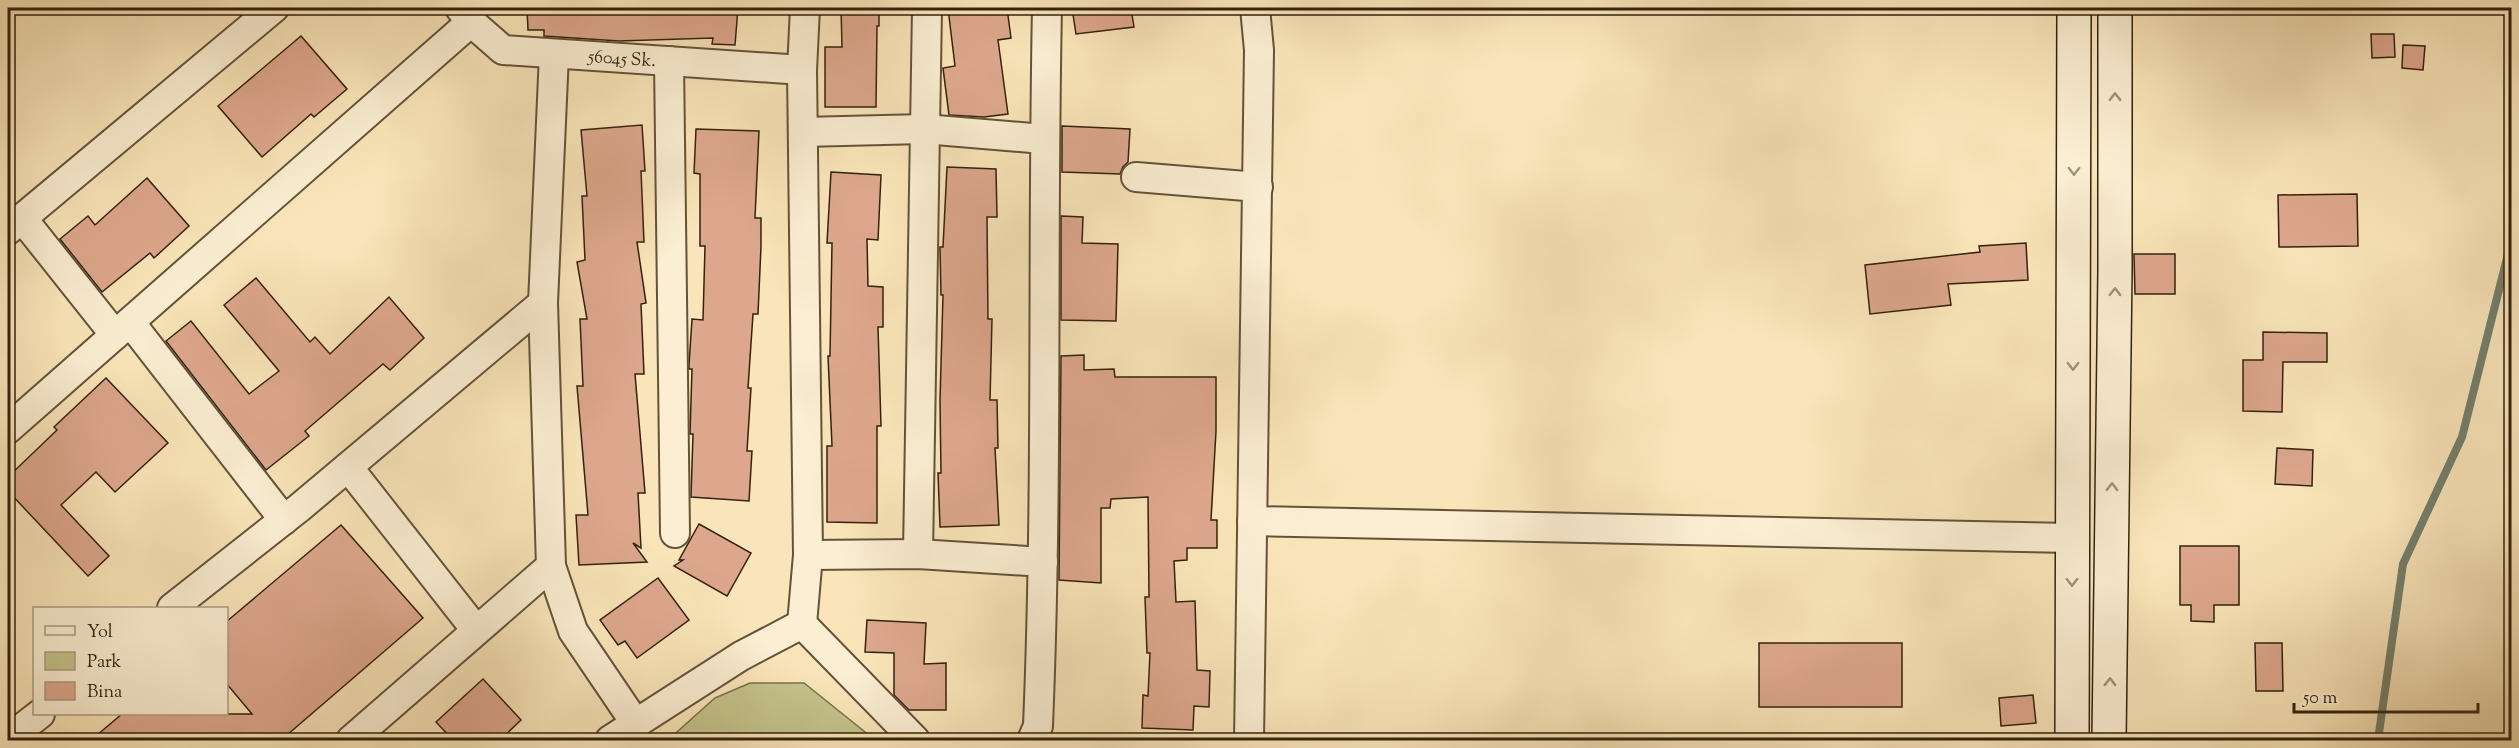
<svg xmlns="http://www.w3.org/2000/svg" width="2519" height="748" viewBox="0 0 2519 748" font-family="'Sorts Mill Goudy',serif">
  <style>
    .green { fill: #c4c28b; stroke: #7b724c; stroke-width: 1.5 }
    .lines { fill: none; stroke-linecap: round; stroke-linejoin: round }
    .stream { stroke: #73806d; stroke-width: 8 }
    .building { fill: #dda78d; stroke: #32220e; stroke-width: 1.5 }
    .minor-casing { stroke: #645339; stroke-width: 32 }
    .secondary-casing { stroke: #32220e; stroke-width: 36 }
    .minor { stroke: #fbeed2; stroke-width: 28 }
    .secondary { stroke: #fbeed2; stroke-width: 33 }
    .oneway { stroke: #a1927a }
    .labels { text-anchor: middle; stroke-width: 5; stroke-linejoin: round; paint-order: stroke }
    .street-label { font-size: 18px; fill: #32220e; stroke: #fbeed2 }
  </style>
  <rect width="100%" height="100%" fill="#f9e5b9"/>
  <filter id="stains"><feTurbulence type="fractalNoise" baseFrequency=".00333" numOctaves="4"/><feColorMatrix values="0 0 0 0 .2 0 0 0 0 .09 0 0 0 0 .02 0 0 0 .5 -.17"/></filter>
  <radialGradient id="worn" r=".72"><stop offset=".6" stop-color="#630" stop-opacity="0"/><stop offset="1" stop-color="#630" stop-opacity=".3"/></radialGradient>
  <!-- green -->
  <polygon class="green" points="750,683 804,683 875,740 668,740 715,698"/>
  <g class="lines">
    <!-- stream -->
    <polyline class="stream" points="2378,740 2403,564 2462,437 2508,254 2512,185"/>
  </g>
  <!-- building -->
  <g class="building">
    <polygon points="527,8 738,8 735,45 712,44 713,38 619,41 544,36 544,30 528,30"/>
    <polygon points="841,8 879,8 879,26 877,26 876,107 825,107 825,47 842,47"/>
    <polygon points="948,8 1007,8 1011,38 998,40 1008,114 984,117 949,115 943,68 955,66"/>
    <polygon points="1072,8 1131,8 1134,27 1076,34"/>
    <polygon points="2371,34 2394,34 2395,57 2372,58"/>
    <polygon points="301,36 347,89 314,117 311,114 262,157 218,106"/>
    <polygon points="2403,45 2425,46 2423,70 2402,68"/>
    <polygon points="642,125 645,171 641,171 644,242 637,242 646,303 641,304 644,374 635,374 645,493 638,493 641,548 633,543 647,562 579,565 576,515 588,515 577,386 583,386 580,319 587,319 577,262 585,260 582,196 587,196 581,130"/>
    <polygon points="1062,126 1130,129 1128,162 1123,167 1120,174 1062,172"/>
    <polygon points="696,129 759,131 755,218 761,218 761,246 758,314 753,314 748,388 751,388 747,451 752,451 749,501 691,497 693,434 690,434 692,369 689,369 689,365 692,319 703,320 705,246 700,246 700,174 694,173"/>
    <polygon points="947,167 996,169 997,217 987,217 988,319 992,319 990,400 997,400 998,448 995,448 999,525 940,527 938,473 941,473 940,401 943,295 941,295 940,247 943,247"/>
    <polygon points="831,172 881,175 878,240 867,239 868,286 883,287 883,327 878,327 881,426 877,426 877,523 827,522 827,446 832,446 828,356 830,356 832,243 827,243"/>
    <polygon points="147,178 189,226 154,258 150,253 102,292 60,239 88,216 95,225"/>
    <polygon points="2357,194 2358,246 2279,247 2278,195"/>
    <polygon points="1061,216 1083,217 1082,243 1118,244 1116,321 1061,320"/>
    <polygon points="2026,243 2028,280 1948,284 1951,305 1870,314 1865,265 1980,252 1979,246"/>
    <polygon points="2134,254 2175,254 2175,294 2135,294"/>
    <polygon points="256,278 310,342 315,337 330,354 389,297 424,338 390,370 383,364 305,431 309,436 266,470 166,341 191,321 249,394 279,371 224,305"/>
    <polygon points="2263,332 2327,333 2327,362 2283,362 2282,412 2243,411 2243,360 2263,360"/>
    <polygon points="1084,355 1084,370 1114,369 1115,377 1216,377 1216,431 1211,520 1217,520 1217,548 1187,548 1187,560 1174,561 1176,602 1195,601 1197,670 1210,671 1209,707 1194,706 1193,730 1142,728 1143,695 1148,696 1150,653 1147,653 1145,597 1149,597 1148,497 1111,499 1110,508 1101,508 1101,583 1059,580 1061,356"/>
    <polygon points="106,378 168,443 115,492 96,472 61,505 109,556 88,576 8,491 8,477 57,430 54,427"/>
    <polygon points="2277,448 2313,450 2312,486 2275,484"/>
    <polygon points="699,524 751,553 727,596 674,566 683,560 679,560"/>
    <polygon points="341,525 423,618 280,741 90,741 122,714 252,714 226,683 226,622"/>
    <polygon points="2180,546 2239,546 2239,605 2214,605 2214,622 2191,621 2191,605 2180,605"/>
    <polygon points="658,578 689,620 637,658 625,641 618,645 600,620"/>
    <polygon points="867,620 926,623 924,664 946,663 946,710 909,710 894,695 894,653 865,652"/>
    <rect x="1759" y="643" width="143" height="64"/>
    <polygon points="2255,643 2282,643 2283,691 2256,691"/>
    <polygon points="483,679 521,720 499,741 454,741 436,722"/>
    <polygon points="2033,695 2036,723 2001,726 1999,698"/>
  </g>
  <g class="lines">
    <!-- minor casing -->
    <g class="minor-casing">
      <g id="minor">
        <polyline points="460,8 471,22 503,50 802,70"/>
        <polyline points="554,54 543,303 551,566 573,631 636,724"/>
        <polyline points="669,61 675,533"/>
        <polyline points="803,132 924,129 1044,139"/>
        <polyline points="1136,177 1258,187"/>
        <polyline points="22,218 115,335"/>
        <polyline points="8,230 274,8"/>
        <polyline points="130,322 284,520"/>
        <polyline points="8,429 471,22"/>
        <polyline points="348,467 476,630"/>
        <polyline points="1252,521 2073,538"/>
        <polyline points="918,554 927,8"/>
        <polyline points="808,555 918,554 1043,562"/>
        <polyline points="172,608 299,508 543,303"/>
        <polyline points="802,624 808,555 802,70 805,8"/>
        <polyline points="8,739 40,714"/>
        <polyline points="351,740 551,566"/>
        <polyline points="610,740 741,656 802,624 915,740"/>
        <path d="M 1032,740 L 1038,726 C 1048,486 1042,247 1047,8"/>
        <polyline points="1249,740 1259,50 1255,8"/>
      </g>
    </g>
    <!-- secondary casing -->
    <g class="secondary-casing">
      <g id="secondary">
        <polyline points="2072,740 2074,8"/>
        <polyline points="2109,740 2115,270 2115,8"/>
      </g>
    </g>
    <!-- minor -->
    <use href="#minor" class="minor"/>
    <!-- secondary -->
    <use href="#secondary" class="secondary"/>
  </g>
  <!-- one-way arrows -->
  <defs><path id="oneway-chevron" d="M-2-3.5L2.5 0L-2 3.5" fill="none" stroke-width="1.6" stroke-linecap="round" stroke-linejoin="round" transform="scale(1.5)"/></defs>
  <g class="oneway">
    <use href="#oneway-chevron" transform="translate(2115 97) rotate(-90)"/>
    <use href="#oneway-chevron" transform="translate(2074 171) rotate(90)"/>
    <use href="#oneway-chevron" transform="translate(2115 292) rotate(-89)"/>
    <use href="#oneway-chevron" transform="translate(2073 366) rotate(90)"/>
    <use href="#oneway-chevron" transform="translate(2112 487) rotate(-89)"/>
    <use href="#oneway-chevron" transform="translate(2072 582) rotate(90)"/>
    <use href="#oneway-chevron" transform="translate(2110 682) rotate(-89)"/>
  </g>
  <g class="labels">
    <!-- street labels -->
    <g class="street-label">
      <text transform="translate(622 58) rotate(4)" y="6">56045 Sk.</text>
    </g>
  </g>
  <!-- margin -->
  <rect width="2519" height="748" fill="none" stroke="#f9e5b9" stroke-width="30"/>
  <rect x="9" y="9" width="2501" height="730" fill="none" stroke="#32220e" stroke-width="3"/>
  <rect x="15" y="15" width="2489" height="718" fill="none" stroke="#32220e" stroke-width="1.5"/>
  <!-- legend -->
  <rect x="33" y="607" width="195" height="108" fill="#fbeed2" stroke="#ab9c84" stroke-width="1.5"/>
  <rect x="45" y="626" width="30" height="9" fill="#fbeed2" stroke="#ab9c84" stroke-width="1.5"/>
  <text x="87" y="637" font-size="18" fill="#32220e">Yol</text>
  <rect x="45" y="652" width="30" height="18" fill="#c4c28b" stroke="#ab9c84" stroke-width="1.5"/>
  <text x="87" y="667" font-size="18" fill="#32220e">Park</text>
  <rect x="45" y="682" width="30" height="18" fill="#dda78d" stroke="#ab9c84" stroke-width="1.5"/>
  <text x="87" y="697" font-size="18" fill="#32220e">Bina</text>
  <!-- scale -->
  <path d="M2294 703v9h184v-9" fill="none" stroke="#32220e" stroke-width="3"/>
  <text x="2303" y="703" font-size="18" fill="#32220e" stroke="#fbeed2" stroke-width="4.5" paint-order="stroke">50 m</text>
  <rect width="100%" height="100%" filter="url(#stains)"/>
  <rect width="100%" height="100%" fill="url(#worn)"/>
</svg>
